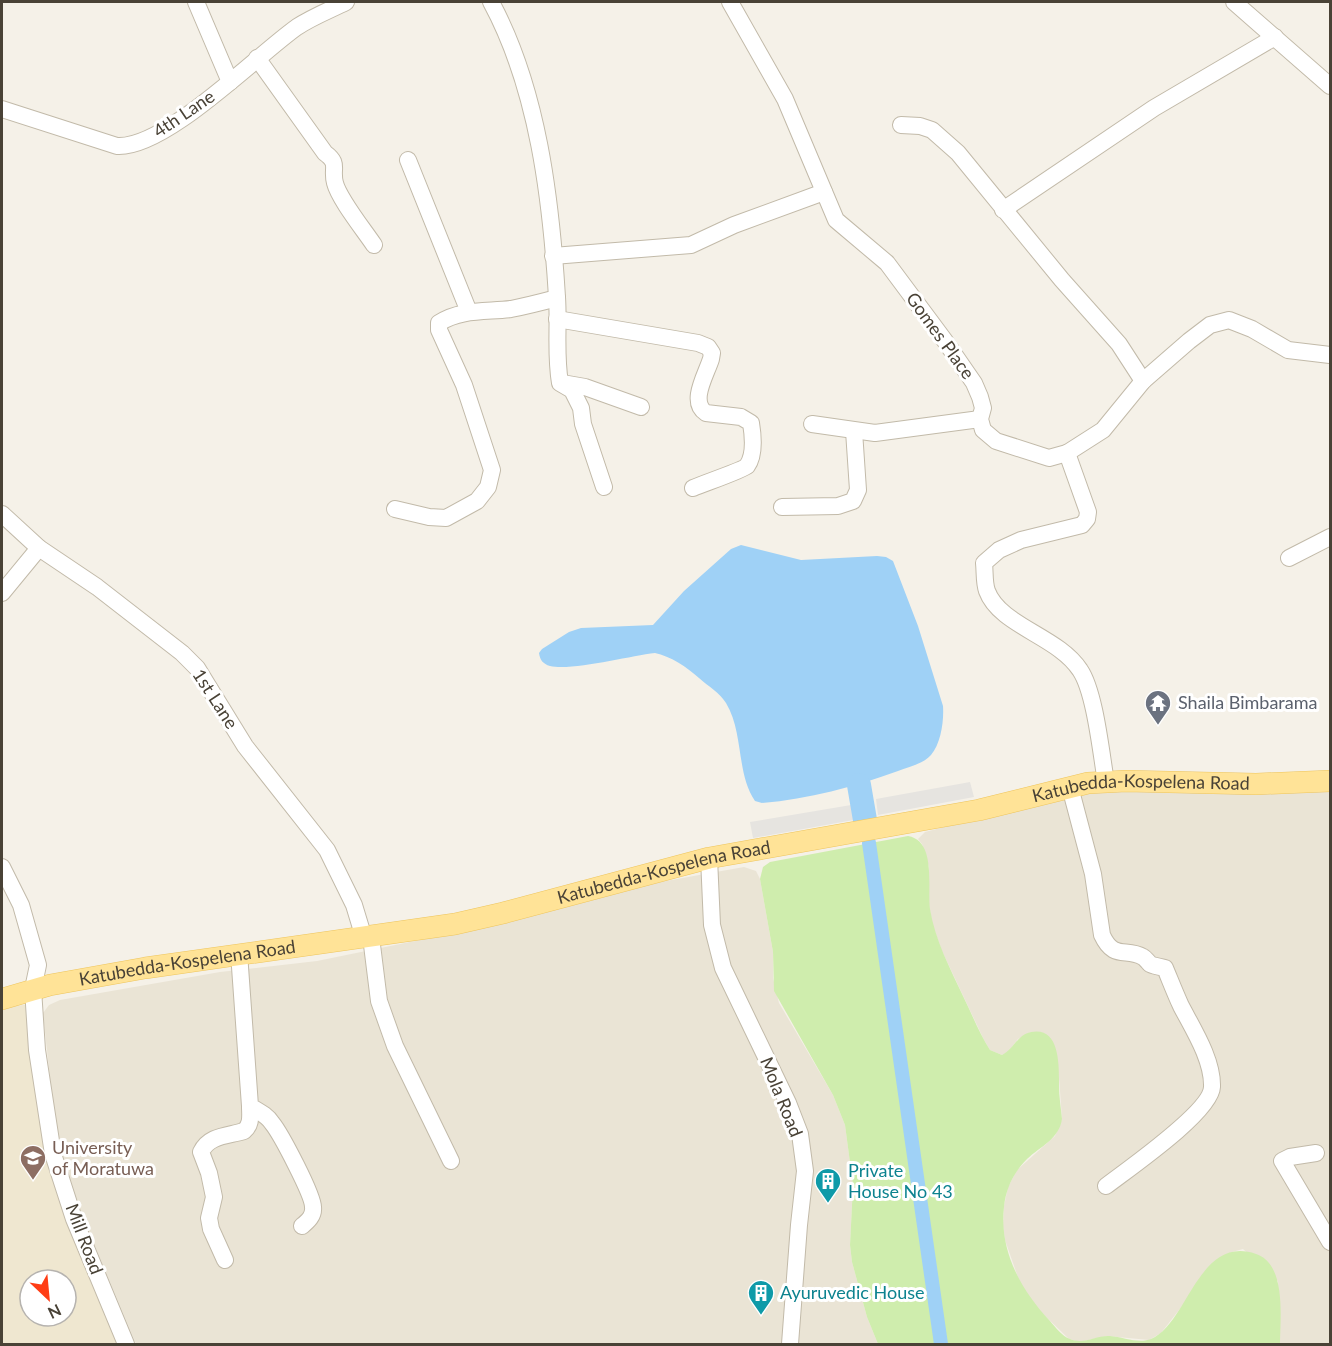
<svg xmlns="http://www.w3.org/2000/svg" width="1332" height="1346" viewBox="0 0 1332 1346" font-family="Lato,sans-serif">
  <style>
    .residential { fill: #eae4d5 }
    .education { fill: #efe7d0; fill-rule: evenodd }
    .green { fill: #cfedad }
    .parking { fill: #e6e4e0 }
    .water { fill: #9fd1f6 }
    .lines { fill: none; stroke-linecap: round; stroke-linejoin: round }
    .canal { stroke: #9fd1f6; stroke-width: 14 }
    .river { stroke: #9fd1f6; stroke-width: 24 }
    .minor-casing { stroke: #c2baa9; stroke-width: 18 }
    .major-casing { stroke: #eec55d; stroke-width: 22 }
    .minor { stroke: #fff; stroke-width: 16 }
    .major { stroke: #ffe397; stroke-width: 21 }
    .labels { text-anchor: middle; stroke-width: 6; stroke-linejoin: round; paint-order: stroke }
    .street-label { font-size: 18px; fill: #494236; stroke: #fff }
    .worship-label { font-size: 18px; fill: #5b616d; stroke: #fff; text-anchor: start }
    .education-label { font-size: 18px; fill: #785e54; stroke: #fff; text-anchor: start }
    .culture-label { font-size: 18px; fill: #0d838f; stroke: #fff; text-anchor: start }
  </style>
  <rect width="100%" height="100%" fill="#f5f1e8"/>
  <!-- residential -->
  <g class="residential">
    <polygon points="1086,790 1330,791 1330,1344 1280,1344 1278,1281 1243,1249 1232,1252 1219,1259 1161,1333 1149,1340 1107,1336 1079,1342 1069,1339 1038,1309 1021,1286 1005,1240 1003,1226 1004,1206 1008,1187 1017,1170 1055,1136 1062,1119 1059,1077 1031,1032 1018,1039 1008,1052 1002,1055 990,1050 984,1040 942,951 933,927 929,905 929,867 922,844 918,839 925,832"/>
    <polygon points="744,867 756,871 760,879 773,952 773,978 779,1003 833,1095 845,1125 853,1185 850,1245 852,1262 867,1317 878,1344 136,1344 69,1184 56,1134 43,1013 49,1005 60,1000 220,972 317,961 493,925 593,900 649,884"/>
  </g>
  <!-- education -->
  <path class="education" d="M 30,1004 L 55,1156 L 127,1344 L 2,1344 L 2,1008 ZM 30,1280 L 66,1280 L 66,1316 L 30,1316 Z"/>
  <!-- green -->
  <path class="green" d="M 908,836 C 937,841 927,888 930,909 C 935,940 950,968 963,996 C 972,1014 979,1033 990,1050 L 1002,1055 C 1013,1050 1017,1035 1031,1032 C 1061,1026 1059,1068 1059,1086 C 1059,1097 1061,1108 1062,1119 C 1059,1139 1041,1146 1027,1159 C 1014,1172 1006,1188 1004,1207 C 999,1251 1021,1290 1050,1321 C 1056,1328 1062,1336 1070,1339 C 1084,1345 1096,1335 1110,1336 C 1123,1337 1139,1344 1151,1339 C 1188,1324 1198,1234 1256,1254 C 1287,1264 1280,1319 1280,1344 L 878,1344 L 867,1317 L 852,1262 L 850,1245 L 853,1185 L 845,1125 L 833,1095 L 774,991 L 773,952 L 760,879 L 763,867 L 770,862 Z"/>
  <!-- parking -->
  <g class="parking">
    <polygon points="970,782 974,797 878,815 876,799"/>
    <polygon points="857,804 859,819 753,838 750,822"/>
  </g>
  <!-- water -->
  <path class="water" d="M 741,545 L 801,560 L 877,556 L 886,557 L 893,561 L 918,626 L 943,706 C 944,721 941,743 931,755 C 923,764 908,767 898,771 C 854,787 809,799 762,803 L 755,801 C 736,773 744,733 726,703 C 720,693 708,686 699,678 C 687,667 670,656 655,653 C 629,656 572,671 550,666 C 543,664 540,660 539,653 L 542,649 L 569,632 L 581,628 L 653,625 L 684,591 L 731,549 Z"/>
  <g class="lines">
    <!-- canal -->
    <polyline class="canal" points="869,843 941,1344"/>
    <!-- river -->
    <polyline class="river" points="859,785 865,820"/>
    <!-- minor casing -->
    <g class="minor-casing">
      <g id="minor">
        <polyline points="196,2 230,82"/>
        <path d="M 491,2 C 538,89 551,199 557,297 C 559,327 555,353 560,383 L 572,390 L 581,408 L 583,424 L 604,487"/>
        <path d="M 730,2 L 785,99 L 836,220 L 887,263 L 945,341 L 974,383 L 980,397 L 983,408 L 980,419 L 983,430 L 996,441 L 1049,458 L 1067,453 L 1088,512 L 1087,519 L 1082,525 L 1021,540 L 999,550 L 984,563 C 985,572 984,583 987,591 C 1000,626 1058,636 1080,670 C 1095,692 1101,753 1106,782"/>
        <polyline points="1234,2 1330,86"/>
        <path d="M 257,58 L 325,153 C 340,164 331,168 335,183 C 339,199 364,230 374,245"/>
        <path d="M 2,109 L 117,146 C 165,149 256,56 297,27 C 312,17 330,10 346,2"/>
        <polyline points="901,125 920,126 932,130 958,153 1062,280 1119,344 1143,381"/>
        <polyline points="408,160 469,312"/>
        <polyline points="1003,210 1154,108 1275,37"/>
        <polyline points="553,256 691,245 734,225 824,192"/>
        <path d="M 557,319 L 698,343 L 708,347 L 712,353 L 711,359 C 706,375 689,402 706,413 L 741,417 L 751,423 C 753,435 755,455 747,466 C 743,470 702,484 693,488"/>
        <polyline points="562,383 585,387 641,407"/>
        <polyline points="812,424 875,433 980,419"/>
        <polyline points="1067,453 1103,430 1143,381 1189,341 1210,325 1229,320 1252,329 1288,350 1330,355"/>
        <polyline points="782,507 838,506 853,501 858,490 854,431"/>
        <path d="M 395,509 L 429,517 L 446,518 L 477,501 L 488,487 L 492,470 L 464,385 L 439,330 L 439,323 C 460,309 487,312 511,309 C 526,306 542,302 557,298"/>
        <polyline points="2,514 39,548 97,587 182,653 197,668 245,746 327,850 354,905 364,938"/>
        <polyline points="1289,558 1330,537"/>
        <polyline points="2,593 39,548"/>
        <path d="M 1070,787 L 1093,874 L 1102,935 C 1114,961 1126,947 1143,957 C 1145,958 1149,963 1150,964 C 1154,966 1160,967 1165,968 C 1170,980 1175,993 1181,1006 C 1193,1029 1213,1060 1212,1087 C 1211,1112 1128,1169 1106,1186"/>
        <polyline points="709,858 712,925 723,968 788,1103 800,1134 805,1171 799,1225 790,1344"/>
        <polyline points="2,867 21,905 38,965 33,989 37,1050 53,1154 74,1219 126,1344"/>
        <polyline points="371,937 379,1001 395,1046 451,1161"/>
        <path d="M 239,953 L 250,1106 C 258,1111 267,1115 272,1123 C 281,1134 313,1195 313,1207 C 314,1216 308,1221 302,1226"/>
        <polyline points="1316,1153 1290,1157 1282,1161 1330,1242"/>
        <path d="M 225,1260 L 211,1229 L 209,1218 L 214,1197 L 209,1173 L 201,1152 C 209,1135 228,1136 244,1131 C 252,1124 250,1116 250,1106"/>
      </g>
    </g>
    <!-- major casing -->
    <g class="major-casing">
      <g id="major">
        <path id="s1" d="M 2,999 L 50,985 L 145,968 L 455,924 L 503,913 L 709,858 L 979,810 L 1088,783 L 1126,781 L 1256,784 L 1330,781"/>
      </g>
    </g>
    <!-- minor -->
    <use href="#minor" class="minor"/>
    <!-- major -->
    <use href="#major" class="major"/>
  </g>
  <!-- icons -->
  <defs>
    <g id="temple-pin" transform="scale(1.35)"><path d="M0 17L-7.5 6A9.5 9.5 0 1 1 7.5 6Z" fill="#6b7280" stroke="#fff"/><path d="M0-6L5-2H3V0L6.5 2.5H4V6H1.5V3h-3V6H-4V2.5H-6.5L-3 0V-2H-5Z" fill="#fff"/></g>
    <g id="university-pin" transform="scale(1.35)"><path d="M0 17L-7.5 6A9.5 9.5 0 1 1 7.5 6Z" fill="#8d6e63" stroke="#fff"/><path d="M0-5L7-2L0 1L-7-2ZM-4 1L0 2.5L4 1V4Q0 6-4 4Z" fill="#fff"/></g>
    <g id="building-pin" transform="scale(1.35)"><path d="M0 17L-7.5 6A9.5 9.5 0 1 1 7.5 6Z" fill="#0f9aa8" stroke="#fff"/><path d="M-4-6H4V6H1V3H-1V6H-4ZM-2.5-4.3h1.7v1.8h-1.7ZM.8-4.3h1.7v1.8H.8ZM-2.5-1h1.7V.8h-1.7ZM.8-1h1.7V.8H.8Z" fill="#fff"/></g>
  </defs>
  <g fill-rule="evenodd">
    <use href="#temple-pin" x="1158" y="703"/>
    <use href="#university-pin" x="33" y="1158"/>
    <use href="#building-pin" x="828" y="1181"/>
    <use href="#building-pin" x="761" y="1293"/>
  </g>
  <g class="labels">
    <!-- street labels -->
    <g class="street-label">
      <text transform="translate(184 114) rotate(-34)" y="6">4th Lane</text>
      <text transform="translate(940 336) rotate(54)" y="6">Gomes Place</text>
      <text transform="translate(215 699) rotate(57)" y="6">1st Lane</text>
      <text dy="6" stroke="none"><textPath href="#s1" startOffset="1161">Katubedda-Kospelena Road</textPath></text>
      <text dy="6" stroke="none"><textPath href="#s1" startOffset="675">Katubedda-Kospelena Road</textPath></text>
      <text dy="6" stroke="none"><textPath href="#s1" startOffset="189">Katubedda-Kospelena Road</textPath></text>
      <text transform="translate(781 1097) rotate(68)" y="6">Mola Road</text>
      <text transform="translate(84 1239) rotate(69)" y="6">Mill Road</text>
    </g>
    <!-- worship labels -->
    <g class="worship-label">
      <text x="1178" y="709">Shaila Bimbarama</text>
    </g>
    <!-- education labels -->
    <g class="education-label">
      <text x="52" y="1154">University<tspan x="52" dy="21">of Moratuwa</tspan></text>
    </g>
    <!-- culture labels -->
    <g class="culture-label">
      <text x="848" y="1177">Private<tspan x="848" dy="21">House No 43</tspan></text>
      <text x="780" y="1299">Ayuruvedic House</text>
    </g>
  </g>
  <!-- border -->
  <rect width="1332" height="1346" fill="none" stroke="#494236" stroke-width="6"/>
  <!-- north arrow -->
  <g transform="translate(48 1298) rotate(154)"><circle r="28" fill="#ffffff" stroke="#b6b3af" stroke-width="1.5"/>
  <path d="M0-4.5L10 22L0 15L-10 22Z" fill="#ff3d15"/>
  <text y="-9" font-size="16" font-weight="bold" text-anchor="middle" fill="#494236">N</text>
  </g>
</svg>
